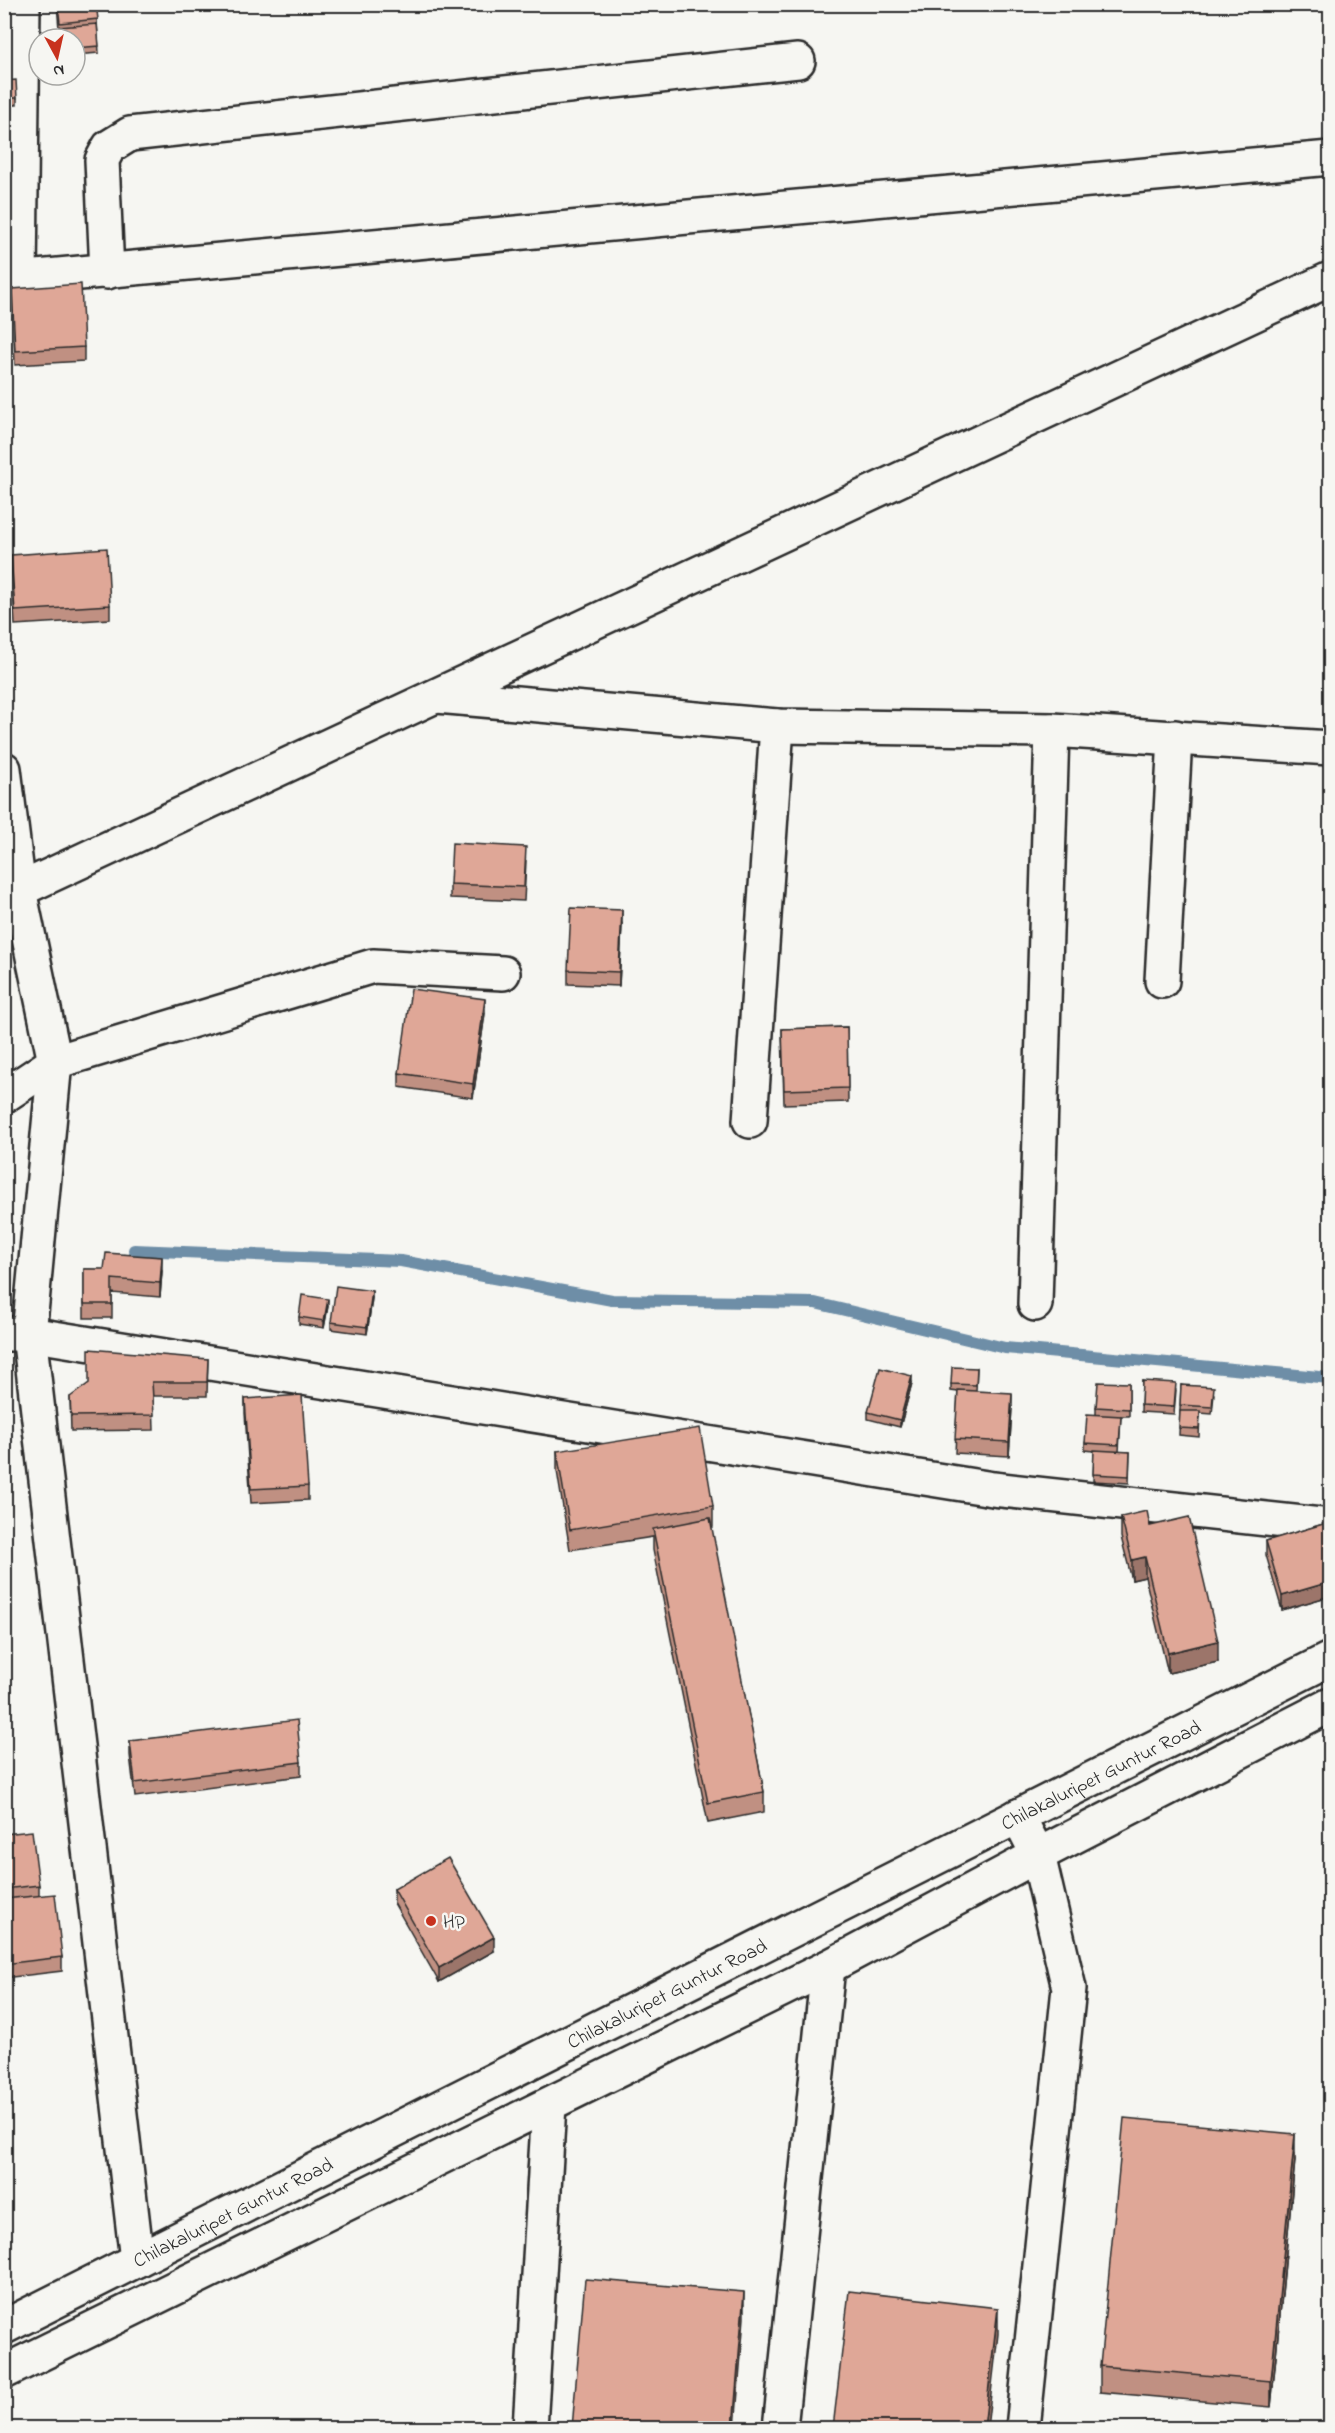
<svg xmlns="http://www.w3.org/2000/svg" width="1335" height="2433" viewBox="0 0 1335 2433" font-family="'Indie Flower',sans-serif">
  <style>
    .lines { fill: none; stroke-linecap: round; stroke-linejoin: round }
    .stream { stroke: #6e8ea7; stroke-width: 12 }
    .minor-casing { stroke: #2b2b2b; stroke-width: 38 }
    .trunk-casing { stroke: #2b2b2b; stroke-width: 38 }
    .minor { stroke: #f6f6f2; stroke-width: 33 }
    .trunk { stroke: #f6f6f2; stroke-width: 33 }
    .wall { fill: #c09082; stroke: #2b2b2b; stroke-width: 1.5 }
    .shaded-wall { fill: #9c756a; stroke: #2b2b2b; stroke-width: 1.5 }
    .building { fill: #dfa797; stroke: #2b2b2b; stroke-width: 1.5 }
    .poi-dot { fill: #c8321e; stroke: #f6f6f2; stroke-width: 2 }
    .labels { text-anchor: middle; stroke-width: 5; stroke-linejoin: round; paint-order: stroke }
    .street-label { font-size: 20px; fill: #2b2b2b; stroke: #f6f6f2 }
    .poi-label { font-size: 20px; fill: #2b2b2b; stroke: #f6f6f2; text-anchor: start }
  </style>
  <rect width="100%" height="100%" fill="#f6f6f2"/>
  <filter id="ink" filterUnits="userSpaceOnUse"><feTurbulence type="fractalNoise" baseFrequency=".0167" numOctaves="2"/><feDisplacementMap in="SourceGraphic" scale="12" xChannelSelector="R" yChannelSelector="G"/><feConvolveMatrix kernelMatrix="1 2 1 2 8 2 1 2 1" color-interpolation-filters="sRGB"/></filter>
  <g filter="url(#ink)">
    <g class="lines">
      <!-- stream -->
      <polyline class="stream" points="134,1250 401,1261 612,1300 815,1303 1005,1348 1330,1378"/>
      <!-- minor casing -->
      <g class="minor-casing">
        <g id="minor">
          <polyline points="107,272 102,160 109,147 130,134 798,61"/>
          <polyline points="4,280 1330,158"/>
          <polyline points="20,280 23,4"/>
          <polyline points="437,696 777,726 1052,730 1330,748"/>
          <polyline points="4,769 19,890 55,1062 29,1334 137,2260"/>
          <polyline points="4,897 1330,279"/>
          <polyline points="1162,981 1175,737"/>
          <polyline points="4,1096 55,1062 373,966 503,973"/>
          <polyline points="750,1121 777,726"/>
          <polyline points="1035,1304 1052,730"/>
          <polyline points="4,1334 29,1334 993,1489 1330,1526"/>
          <polyline points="1018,1816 1038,1855 1069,1988 1023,2428"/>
          <polyline points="530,2428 549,2105"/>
          <polyline points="780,2428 828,1967"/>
        </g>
      </g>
      <!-- trunk casing -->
      <g class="trunk-casing">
        <g id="trunk">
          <path id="s1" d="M 4,2327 L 1330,1659"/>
          <polyline points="4,2372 828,1967 1038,1855 1330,1705"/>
        </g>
      </g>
      <!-- minor -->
      <use href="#minor" class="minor"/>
      <!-- trunk -->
      <use href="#trunk" class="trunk"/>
    </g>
    <!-- wall -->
    <g class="wall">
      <rect x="4" y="4" width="2" height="23"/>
      <polygon points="57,4 96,4 99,53 75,55 75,39 59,29"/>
      <polygon points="4,81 17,98 17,105 9,105 10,119 4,120"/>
      <polygon points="4,195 11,233 11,247 4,247"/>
      <polygon points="12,289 84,347 84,361 15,365"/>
      <polygon points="11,555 110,605 110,619 15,625"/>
      <polygon points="526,861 524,901 450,898 450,884"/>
      <polygon points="622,924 619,986 568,984 568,970"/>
      <polygon points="485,1013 473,1098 399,1087 399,1073"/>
      <polygon points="847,1027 848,1102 784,1104 782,1029"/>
      <polygon points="84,1269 162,1271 160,1297 112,1293 112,1318 84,1318"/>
      <polygon points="372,1298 367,1334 331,1329 331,1322"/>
      <polygon points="328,1306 324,1328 299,1324 299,1317"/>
      <polygon points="208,1359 207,1396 153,1396 154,1430 71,1431 70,1397"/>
      <polygon points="977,1368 976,1391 1012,1407 1009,1456 955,1453 958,1392 951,1391 951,1384"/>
      <polygon points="1142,1381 1176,1390 1174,1414 1141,1412"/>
      <polygon points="912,1383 900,1427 868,1419 868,1412"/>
      <polygon points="1129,1383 1129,1416 1121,1416 1119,1452 1130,1452 1129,1483 1093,1481 1094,1451 1085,1450 1085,1443 1096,1414 1096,1407"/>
      <polygon points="1181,1385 1214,1394 1212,1414 1200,1413 1199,1437 1179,1435"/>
      <polygon points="245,1399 308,1486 308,1500 251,1503 245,1413"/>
      <polygon points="557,1451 713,1506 713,1527 711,1527 764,1792 764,1812 708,1823 653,1550 653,1537 570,1550 557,1471"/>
      <polygon points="1121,1517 1150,1526 1218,1662 1168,1673 1145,1577 1132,1580 1121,1537"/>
      <polygon points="1330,1522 1330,1596 1282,1610 1266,1555 1266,1541"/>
      <polygon points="130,1741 301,1762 301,1776 135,1797 130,1755"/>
      <polygon points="4,1834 39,1885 39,1895 62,1957 62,1971 4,1978"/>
      <polygon points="394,1889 494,1951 439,1982 394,1903"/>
      <polygon points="1295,2160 1271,2407 1100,2392 1100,2366"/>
    </g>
    <!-- shaded-wall -->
    <g class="shaded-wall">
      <polygon points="622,910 622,924 619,986 619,972"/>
      <polygon points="485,999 485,1013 473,1098 473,1084"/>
      <polygon points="162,1257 162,1271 160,1297 160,1283"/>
      <polygon points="372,1291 372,1298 367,1334 367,1327"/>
      <polygon points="328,1299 328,1306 324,1328 324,1321"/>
      <polygon points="912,1376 912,1383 900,1427 900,1420"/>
      <polygon points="1012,1393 1012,1407 1009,1456 1009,1442"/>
      <polygon points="1145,1557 1145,1577 1132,1580 1132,1560"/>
      <polygon points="1330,1582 1330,1596 1282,1610 1282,1596"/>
      <polygon points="1218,1641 1218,1662 1168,1673 1168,1653"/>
      <polygon points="494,1937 494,1951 439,1982 439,1968"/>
      <polygon points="1295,2134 1295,2160 1271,2407 1271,2381"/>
      <polygon points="744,2292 744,2318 735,2428 733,2428"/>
      <polygon points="998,2308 998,2334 987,2428 984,2428"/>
    </g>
    <!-- building -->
    <g class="building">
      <rect x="4" y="4" width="2" height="16"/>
      <polygon points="58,4 96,4 98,19 60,23"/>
      <polygon points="97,24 99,46 75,48 75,39 60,39 59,27"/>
      <rect x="4" y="31" width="1" height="28"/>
      <polygon points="16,80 17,98 9,98 10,112 4,112 4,81"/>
      <polygon points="9,194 11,233 4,233 4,195"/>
      <polygon points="81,284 84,347 15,351 12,289"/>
      <polygon points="107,548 110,605 15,611 11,555"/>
      <polygon points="452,843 526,847 524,887 450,884"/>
      <polygon points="571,908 622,910 619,972 568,970"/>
      <polygon points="411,989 485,999 473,1084 399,1073"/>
      <polygon points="847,1027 848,1088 784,1090 782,1029"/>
      <polygon points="106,1253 162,1257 160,1283 112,1279 112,1304 84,1304 84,1269 104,1269"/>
      <polygon points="336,1286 372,1291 367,1327 331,1322"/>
      <polygon points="302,1295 328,1299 324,1321 299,1317"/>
      <polygon points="89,1349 208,1359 207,1382 152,1382 154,1415 71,1416 70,1397 89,1383"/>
      <polygon points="952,1367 977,1368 976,1385 951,1384"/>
      <polygon points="880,1368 912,1376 900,1420 868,1412"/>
      <polygon points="1142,1381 1176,1383 1174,1407 1141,1405"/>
      <polygon points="1098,1382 1129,1383 1129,1409 1096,1407"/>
      <polygon points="1181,1385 1214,1387 1212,1407 1180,1405"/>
      <polygon points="958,1390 1012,1393 1009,1442 955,1439"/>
      <polygon points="302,1395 308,1486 251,1489 245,1399"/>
      <polygon points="1180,1411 1200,1411 1199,1429 1179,1428"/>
      <polygon points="1087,1414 1121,1416 1119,1445 1085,1443"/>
      <polygon points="700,1428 713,1506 570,1530 557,1451"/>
      <polygon points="1094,1450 1130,1452 1129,1476 1093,1474"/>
      <polygon points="1147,1511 1150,1526 1189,1517 1218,1641 1168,1653 1145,1557 1132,1560 1121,1517"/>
      <polygon points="710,1518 764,1792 708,1803 653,1529"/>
      <polygon points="1330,1522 1330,1582 1282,1596 1266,1541"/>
      <polygon points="297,1720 301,1762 135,1783 130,1741"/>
      <polygon points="32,1831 39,1885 4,1889 4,1834"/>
      <polygon points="448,1858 494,1937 439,1968 394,1889"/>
      <polygon points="55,1894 62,1957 4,1964 4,1899"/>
      <polygon points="1124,2118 1295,2134 1271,2381 1100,2366"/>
      <polygon points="585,2279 744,2292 733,2428 572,2428"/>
      <polygon points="849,2291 998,2308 984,2428 833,2428"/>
    </g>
  </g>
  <!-- markers -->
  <circle class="poi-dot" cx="431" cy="1921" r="6"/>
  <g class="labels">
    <!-- street labels -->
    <g class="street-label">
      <text dy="7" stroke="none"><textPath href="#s1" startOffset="1228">Chilakaluripet Guntur Road</textPath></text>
      <text dy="7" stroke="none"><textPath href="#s1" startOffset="742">Chilakaluripet Guntur Road</textPath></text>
      <text dy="7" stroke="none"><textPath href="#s1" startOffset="256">Chilakaluripet Guntur Road</textPath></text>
    </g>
    <!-- poi labels -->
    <g class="poi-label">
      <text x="443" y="1928">HP</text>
    </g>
  </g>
  <!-- margin -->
  <rect width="1335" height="2433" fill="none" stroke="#f6f6f2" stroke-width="24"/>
  <rect x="12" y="12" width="1311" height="2409" fill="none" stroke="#2b2b2b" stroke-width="2" filter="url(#ink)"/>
  <!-- north arrow -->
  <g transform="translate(57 57) rotate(172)"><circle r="28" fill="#f6f6f2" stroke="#a5a5a2" stroke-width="1.5"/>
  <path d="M0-4.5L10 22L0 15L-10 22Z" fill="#c8321e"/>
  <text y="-9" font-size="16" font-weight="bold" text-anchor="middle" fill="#2b2b2b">N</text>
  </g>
</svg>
